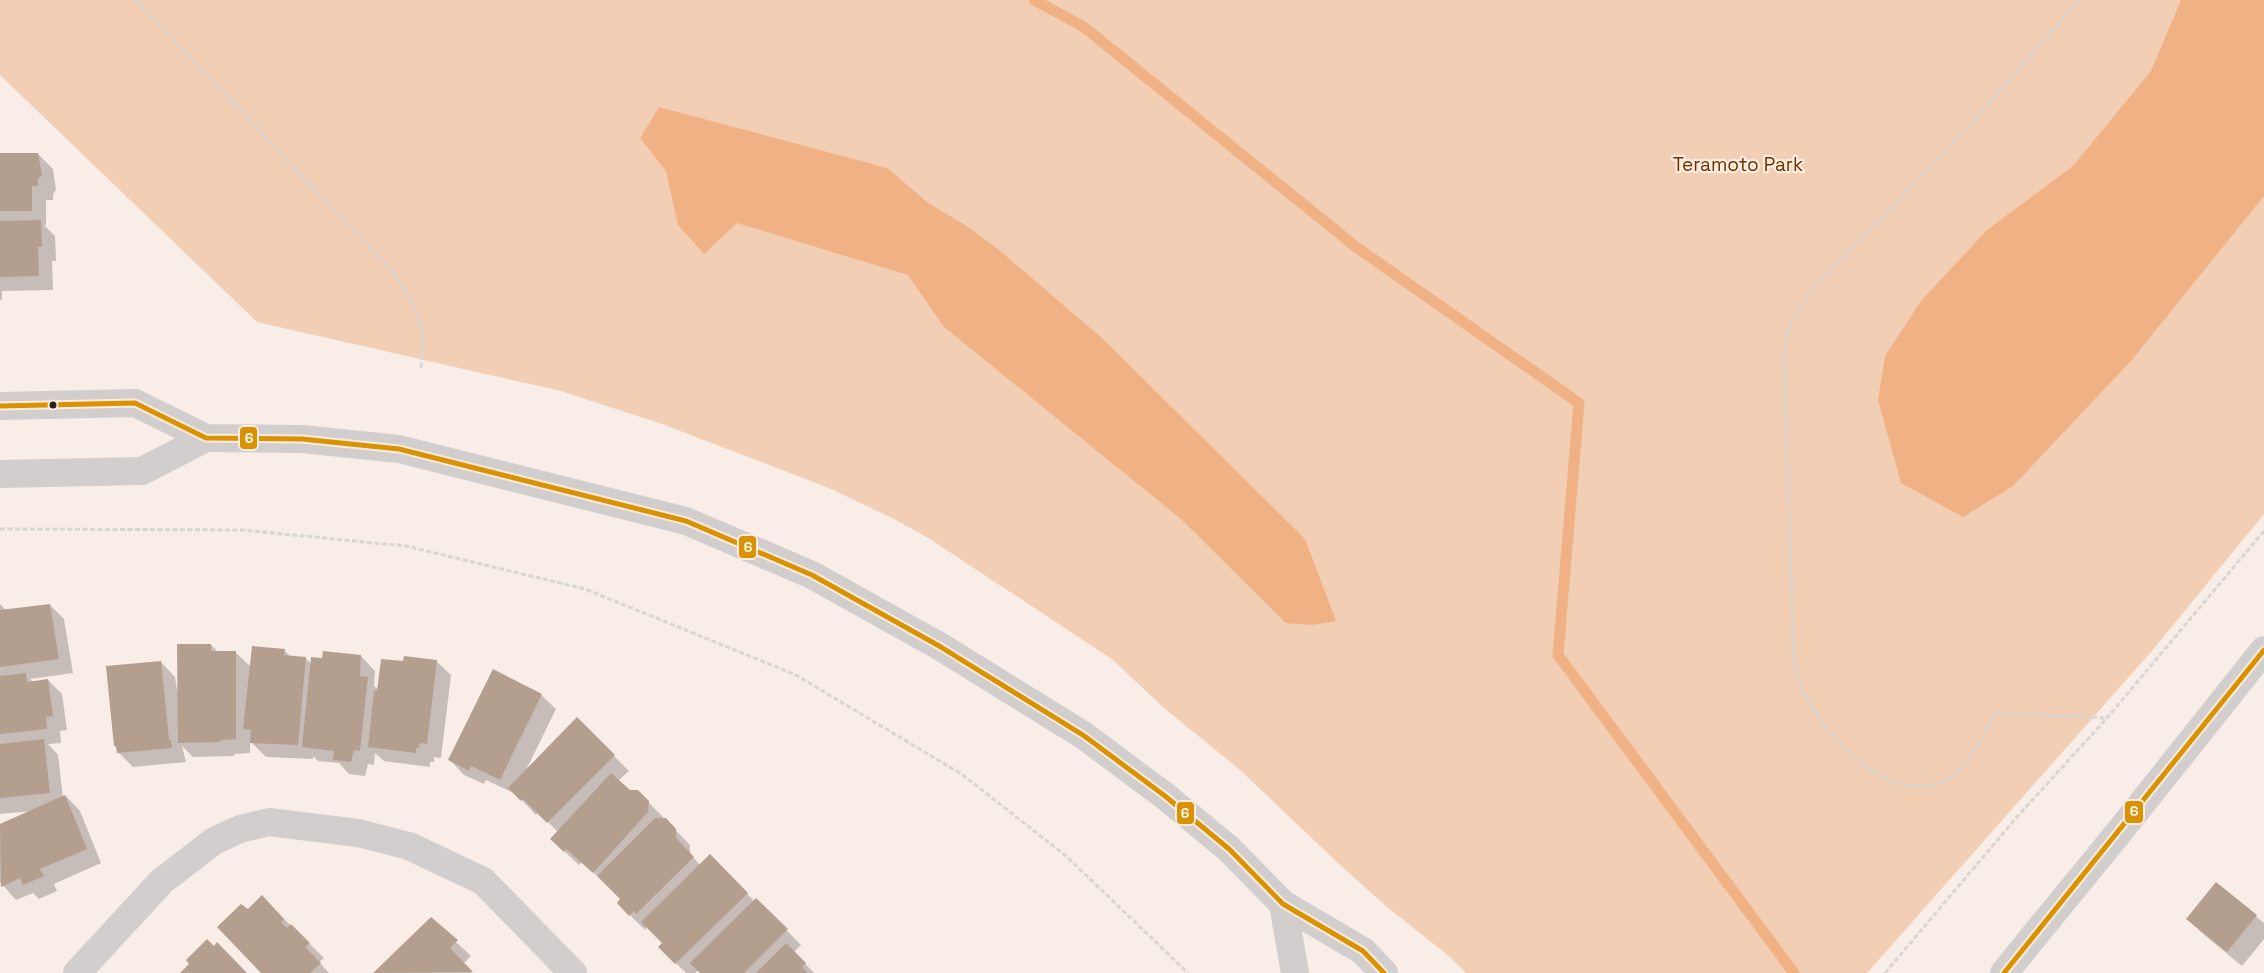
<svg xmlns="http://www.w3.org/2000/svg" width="2264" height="973" viewBox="0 0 2264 973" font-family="'Space Grotesk',sans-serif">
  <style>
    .green { fill: #f2ceb4 }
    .water { fill: #f0b284 }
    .shadow { fill: #0003 }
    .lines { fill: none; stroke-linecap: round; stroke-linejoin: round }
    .stream { stroke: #f0b284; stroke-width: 11 }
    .building { fill: #b49f8f }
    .path { stroke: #d9d5d3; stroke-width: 3; stroke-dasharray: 5 2.5; stroke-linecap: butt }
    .street { stroke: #d1cecd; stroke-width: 28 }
    .secondary { stroke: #d1cecd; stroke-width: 28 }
    .bus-1-casing { stroke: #ffece0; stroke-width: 9 }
    .bus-1 { stroke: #d89204; stroke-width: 5 }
    .bus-dot { fill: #29211b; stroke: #ffece0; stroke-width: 2 }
    .labels { text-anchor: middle; stroke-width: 4.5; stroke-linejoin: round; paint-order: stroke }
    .park-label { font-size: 19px; fill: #6a3500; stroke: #ffece0 }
    .line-badge { stroke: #ffece0; stroke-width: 2 }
    .badge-label { font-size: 14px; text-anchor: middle; font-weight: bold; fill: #fff }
  </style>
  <rect width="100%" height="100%" fill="#f8ede7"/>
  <!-- green -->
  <polygon class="green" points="0,0 2264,0 2264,514 2151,652 1867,973 1466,973 1450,957 1386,906 1339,864 1239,769 1164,708 1113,660 930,539 894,519 829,488 662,424 561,391 257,322 0,75"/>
  <!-- water -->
  <g class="water">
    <polygon points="2181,0 2264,0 2264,196 2130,362 2013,486 1963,517 1901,483 1878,400 1885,356 1921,301 1987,230 2073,166 2151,71"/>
    <polygon points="659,107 887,168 927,202 965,225 998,249 1103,339 1305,539 1336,621 1312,625 1286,623 1181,519 944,327 908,275 737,223 704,254 678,225 666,171 640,138"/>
  </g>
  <!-- shadow -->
  <g class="shadow">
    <polygon points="38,154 53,169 56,190 53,194 53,200 46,200 46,225 44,225 55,236 56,261 52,261 53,290 2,291 2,300 0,300 0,155"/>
    <polygon points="0,604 7,611 50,605 64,619 73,673 30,679 33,682 48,680 62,694 67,730 60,731 61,743 48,744 58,755 63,798 66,796 80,811 101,863 54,884 57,891 39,899 33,893 16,900 0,882 0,825 33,811 0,814"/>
    <polygon points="211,645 218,652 235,652 251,667 284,650 291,657 305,658 312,664 323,659 361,656 375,671 374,686 379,690 405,663 436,661 451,675 441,758 434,757 434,762 430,762 430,767 384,761 375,753 374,765 368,764 365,776 349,774 339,763 318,761 313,756 313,759 266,757 250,741 250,753 234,754 234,756 193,757 182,746 186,762 133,767 118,752 115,746 161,662 175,677 177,690 179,690"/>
    <polygon points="541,695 556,709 526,770 577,719 629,771 618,781 629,792 638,792 663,817 663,820 666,820 690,845 690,854 700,865 710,856 754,901 756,899 801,945 794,952 814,973 702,973 699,970 695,973 686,973 660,947 664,943 647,927 645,930 618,903 622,899 582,862 579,865 551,839 558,832 538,812 536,815 516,794 486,780 484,784 464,775 450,760"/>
    <polygon points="2216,884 2264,923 2264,939 2242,966 2202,933 2188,919"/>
    <polygon points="248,910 276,911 324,958 319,962 329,973 263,973"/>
    <polygon points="431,919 471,956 463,964 472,973 375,973"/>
  </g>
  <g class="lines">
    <!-- stream -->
    <polyline class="stream" points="1034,0 1084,27 1356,247 1579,403 1558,655 1794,973"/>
  </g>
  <!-- building -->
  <g class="building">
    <polygon points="0,153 38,153 42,175 38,179 38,186 32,186 32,211 0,211"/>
    <polygon points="41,220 42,247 38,247 39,276 0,277 0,221"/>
    <polygon points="50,604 59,659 0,667 0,610"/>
    <polygon points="177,644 211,644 211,651 236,651 236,739 220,740 220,742 178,743"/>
    <polygon points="252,646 285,649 284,655 306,657 298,745 250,743 251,730 243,729"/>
    <polygon points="323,651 361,655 360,676 368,677 360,751 354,750 351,762 333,760 334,751 302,747 311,657 322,658"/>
    <polygon points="404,656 437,660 427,744 420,743 419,748 416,748 416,753 368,747 374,691 377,691 381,659 403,661"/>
    <polygon points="161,661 169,740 171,740 172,748 117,753 116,746 114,746 106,666"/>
    <polygon points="493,669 542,694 500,780 471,766 469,771 448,760"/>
    <polygon points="26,673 27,682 48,679 53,716 46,717 47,729 0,734 0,676"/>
    <polygon points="577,717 615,755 547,823 523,799 521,801 508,788"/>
    <polygon points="44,739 50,793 0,798 0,744"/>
    <polygon points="611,773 630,790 638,790 649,801 648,812 593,873 566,849 564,852 550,839"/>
    <polygon points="65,795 87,849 40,869 44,876 23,885 20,878 1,887 0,824"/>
    <polygon points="655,818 666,818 676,829 676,838 694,857 636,914 634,911 629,916 617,903 620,899 597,876"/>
    <polygon points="710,854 748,893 675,964 658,947 662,943 641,922"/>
    <polygon points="2216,882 2257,915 2227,952 2186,919"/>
    <polygon points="262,895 284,919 281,922 287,928 291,924 310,943 305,947 321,963 310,973 261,973 217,927 241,904 248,909"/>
    <polygon points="756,898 788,929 744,973 700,973 690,963"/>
    <polygon points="431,917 458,940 450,948 473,972 373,973"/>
    <polygon points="207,939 214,946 217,942 247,973 180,973 189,964 186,960"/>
    <polygon points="786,943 806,963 802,967 808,973 756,973"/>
  </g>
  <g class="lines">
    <!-- path -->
    <g class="path">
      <polyline points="136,0 393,272 413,303 424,337 421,368"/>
      <path d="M 2079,0 L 1973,122 L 1807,295 L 1792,320 L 1784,347 L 1793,647 C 1795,663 1797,680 1805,695 C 1826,739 1896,811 1949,778 C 1971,765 1983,735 1995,713 L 2107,718"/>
      <polyline points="0,529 242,530 406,546 585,589 796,675 963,775 1066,856 1188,973"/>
      <polyline points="1885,973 2016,818 2107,718 2264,531"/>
    </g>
    <!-- street -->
    <polyline class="street" points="77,973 162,881 214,841 240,829 269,822 358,833 409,846 483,881 573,973"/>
    <!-- secondary -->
    <g class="secondary">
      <polyline points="0,406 135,403 206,438 302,439 399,449 686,521 812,575 941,647 1083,735 1165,796 1229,849 1283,904 1363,951 1384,973"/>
      <polyline points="0,474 142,471 206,438"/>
      <polyline points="1283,904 1295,973"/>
      <polyline points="2004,973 2124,826 2264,650"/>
    </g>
    <!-- bus-1 casing -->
    <g class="bus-1-casing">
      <g id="bus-1">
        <polyline points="0,406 135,403 206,438 302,439 399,449 686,521 812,575 941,647 1083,735 1165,796 1229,849 1283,904 1363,951 1384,973"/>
        <polyline points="2004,973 2264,650"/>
      </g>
    </g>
    <!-- bus-1 -->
    <use href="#bus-1" class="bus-1"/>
  </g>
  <!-- markers -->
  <circle class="bus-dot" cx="53" cy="405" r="4.5"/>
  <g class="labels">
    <!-- park labels -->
    <g class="park-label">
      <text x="1738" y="171">Teramoto Park</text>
    </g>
  </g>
  <g class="line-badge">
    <rect x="239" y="426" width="19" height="24" rx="5" fill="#d89204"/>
    <rect x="738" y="535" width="19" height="24" rx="5" fill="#d89204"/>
    <rect x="2124" y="800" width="20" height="24" rx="5" fill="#d89204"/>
    <rect x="1176" y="801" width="19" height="24" rx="5" fill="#d89204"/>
  </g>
  <g class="badge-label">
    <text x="249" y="443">6</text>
    <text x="748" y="552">6</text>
    <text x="2134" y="816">6</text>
    <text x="1185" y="818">6</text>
  </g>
</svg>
